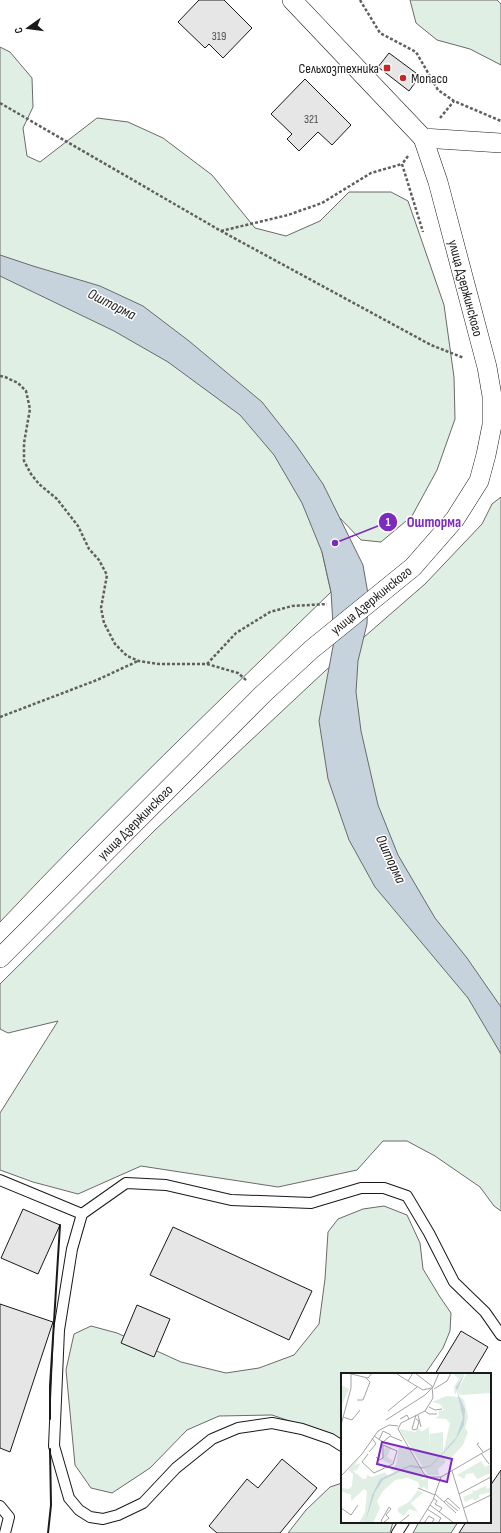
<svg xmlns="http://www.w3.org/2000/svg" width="501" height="1533" viewBox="0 0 501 1533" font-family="'Sofia Sans Condensed',sans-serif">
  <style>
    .green { fill: #e0efe3; stroke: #6a6a6a }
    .water { fill: #c6d2dc; stroke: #6a6a6a }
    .building { fill: #e6e6e6; stroke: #1a1a1a }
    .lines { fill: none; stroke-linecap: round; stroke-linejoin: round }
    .lane-casing { stroke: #1a1a1a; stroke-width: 12 }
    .street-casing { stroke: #1a1a1a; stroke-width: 20 }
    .path { stroke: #5f5f5f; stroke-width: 2.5; stroke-dasharray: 3 2; stroke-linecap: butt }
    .lane { stroke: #fff; stroke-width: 10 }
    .street { stroke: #fff; stroke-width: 19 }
    .wall { stroke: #1a1a1a; stroke-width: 2 }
    .poi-dot { fill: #c62828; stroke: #fff; stroke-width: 1.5 }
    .labels { text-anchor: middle; stroke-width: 3; stroke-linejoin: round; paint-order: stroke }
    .number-label { font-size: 12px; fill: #4d4d4d }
    .poi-label { font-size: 14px; fill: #1a1a1a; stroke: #fff; text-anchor: end }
    .street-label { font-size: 14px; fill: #1a1a1a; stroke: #fff }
    .water-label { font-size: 15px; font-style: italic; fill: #1a1a1a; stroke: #fff }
    .inset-road { fill: none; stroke: #a3a3a3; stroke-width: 1 }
    .view { fill: #7b2cbf; fill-opacity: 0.15; stroke: #7b2cbf; stroke-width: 2 }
    .inset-edge { fill: none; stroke: #1a1a1a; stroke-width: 2 }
    .leader { fill: none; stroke: #7b2cbf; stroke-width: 1.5 }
    .callout-dot { fill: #7b2cbf; stroke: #fff; stroke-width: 1.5 }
    .mark-label { font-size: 12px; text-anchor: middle; font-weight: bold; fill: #fff }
    .callout-label { font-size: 15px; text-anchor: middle; font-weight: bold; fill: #7b2cbf; stroke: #fff; stroke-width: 3; stroke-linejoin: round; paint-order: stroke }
  </style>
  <rect width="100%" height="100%" fill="#fff"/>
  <!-- green -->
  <g class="green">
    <polygon points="410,0 497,0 501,4 501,65 470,49 437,40 416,23"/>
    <path d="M 0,47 L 10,52 L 32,78 L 33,107 L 23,128 L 27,156 L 40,162 L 97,118 L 128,122 L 163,138 L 212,175 L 255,228 L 286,236 L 320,221 L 349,192 L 391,192 L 408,201 L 444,305 L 454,377 L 455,419 L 437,470 L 412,516 L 381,542 L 361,540 L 339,517 L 326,515 L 322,552 L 331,592 C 219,701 107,808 0,922 Z"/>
    <polygon points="501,497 501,1211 494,1206 480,1187 435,1156 407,1141 383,1141 357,1170 278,1187 141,1166 78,1194 33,1182 0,1170 0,1113 58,1021 8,1033 0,1029 0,984 155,830 325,671 425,584 482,524 492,504"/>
    <polygon points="384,1206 407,1215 420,1243 423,1269 440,1297 451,1313 450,1331 443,1348 425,1374 342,1374 342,1439 272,1415 219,1416 187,1430 150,1468 112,1493 91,1488 75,1465 66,1370 74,1334 91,1326 117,1333 181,1362 226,1373 259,1368 294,1355 319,1324 325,1279 328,1232 338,1219 363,1209"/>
    <polygon points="342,1483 342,1522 393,1522 390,1533 288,1533 306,1510 330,1487"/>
    <polygon points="419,1522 458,1522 451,1533 413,1533"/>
  </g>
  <!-- water -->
  <polygon class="water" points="0,255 33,266 100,286 143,306 189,341 262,402 296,445 323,484 363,565 368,594 367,624 358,661 356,692 361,731 378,805 398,855 435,918 467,958 501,1007 501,1054 468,998 375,887 349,840 328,779 319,721 334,641 331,592 322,552 302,503 274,455 240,415 168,362 114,331 0,276"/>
  <!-- building -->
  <g class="building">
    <polygon points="199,0 224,0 252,28 223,58 209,44 205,48 178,22"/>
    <polygon points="389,53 420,76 409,91 378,67"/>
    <polygon points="305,79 351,125 332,145 318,132 299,151 287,139 292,134 271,114"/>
    <polygon points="23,1209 60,1225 38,1274 1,1258"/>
    <polygon points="173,1227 312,1291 289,1340 150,1275"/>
    <polygon points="0,1304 53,1322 10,1452 0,1448"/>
    <polygon points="137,1305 170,1319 154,1357 121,1343"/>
    <polygon points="461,1331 488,1347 472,1374 435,1374"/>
    <polygon points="282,1459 317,1488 280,1533 217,1533 209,1526 247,1479 258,1488"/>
    <polygon points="501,1470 501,1533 459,1533 466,1522 490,1522 490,1486"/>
  </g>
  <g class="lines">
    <!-- lane casing -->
    <g class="lane-casing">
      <g id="lane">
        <polyline points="0,1180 82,1214"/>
        <polyline points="342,1446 331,1439 302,1429 272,1423 238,1428 212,1439 176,1468 143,1503 118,1515 103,1519 90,1517 79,1510 69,1498 54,1446 59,1330 72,1249 82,1214 126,1183 166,1185 231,1200 311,1203 361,1188 384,1188 407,1196 429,1233 454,1282 485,1312 501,1335"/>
        <polyline points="0,1506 9,1517 5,1533"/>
        <polyline points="397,1533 404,1522"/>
      </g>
    </g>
    <!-- street casing -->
    <g class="street-casing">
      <g id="street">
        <polyline points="292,0 423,138 501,143"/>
        <polyline points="0,958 263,694 312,649 413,567 455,519 479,481 486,455 492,425 492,396 487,367 438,182 423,138"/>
      </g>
    </g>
    <!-- path -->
    <g class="path">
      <polyline points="360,0 380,33 416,52 438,90 454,101 501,121"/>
      <polyline points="0,103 221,231 431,345 464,358"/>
      <polyline points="440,118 454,101"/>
      <polyline points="408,156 402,164 423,232"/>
      <polyline points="221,231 288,215 322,203 371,173 402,164"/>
      <polyline points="0,376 5,377 18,383 26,391 30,409 24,443 24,461 31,474 39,484 57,499 78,526 89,549 99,560 107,575 101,608 104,623 115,644 127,656 139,661 159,664 207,664 238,673 247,681"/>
      <polyline points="207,664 236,633 270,612 292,606 327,604"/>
      <polyline points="0,717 97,680 138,661"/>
    </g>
    <!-- lane -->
    <use href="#lane" class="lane"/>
    <!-- street -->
    <use href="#street" class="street"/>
    <!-- wall -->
    <g class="wall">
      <polyline points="50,1419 50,1386 60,1225"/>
      <polyline points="48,1533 51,1505 50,1449"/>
    </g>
  </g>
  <!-- markers -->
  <g class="poi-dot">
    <rect x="383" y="64" width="8" height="8" rx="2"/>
    <circle cx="403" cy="78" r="4"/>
  </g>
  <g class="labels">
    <!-- number labels -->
    <g class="number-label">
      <text x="219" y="40">319</text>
      <text x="311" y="123">321</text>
    </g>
    <!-- poi labels -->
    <g class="poi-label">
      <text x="379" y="73">Сельхозтехника</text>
      <text x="411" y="83" text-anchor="start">Monaco</text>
    </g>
    <!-- street labels -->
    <g class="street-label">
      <text transform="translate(466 288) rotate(75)" y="5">улица Дзержинского</text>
      <text transform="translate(371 600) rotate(-39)" y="5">улица Дзержинского</text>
      <text transform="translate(135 822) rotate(-45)" y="5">улица Дзержинского</text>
    </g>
    <!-- water labels -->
    <g class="water-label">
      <text transform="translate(112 304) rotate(27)" y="5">Ошторма</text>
      <text transform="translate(391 859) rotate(65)" y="5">Ошторма</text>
    </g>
  </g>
  <!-- overview -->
  <g transform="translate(341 1373)">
    <rect width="150" height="150" fill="#fff"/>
    <path d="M 111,0 L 124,0 L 116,12 L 116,18 L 126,0 L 150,0 L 150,20 L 119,22 L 116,18 L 114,22 L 113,14 L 118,6 ZM 0,12 L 8,16 L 0,34 ZM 105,23 L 119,24 L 123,27 L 127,44 L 124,55 L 127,59 L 122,72 L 109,86 L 104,86 L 104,90 L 97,96 L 98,102 L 87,102 L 58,56 L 74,59 L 78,55 L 80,59 L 88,54 L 89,77 L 89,61 L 102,59 L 102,81 L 109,50 L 105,46 L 93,45 L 98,43 L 97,38 L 103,37 L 99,31 L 91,29 ZM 58,72 L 64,77 L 66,73 L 83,103 L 80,107 L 87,105 L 87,117 L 83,114 L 79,116 L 77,109 L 67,105 L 54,107 L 42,118 L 36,128 L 39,135 L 32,150 L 18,150 L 24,139 L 26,118 L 23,116 L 10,128 L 10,122 L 0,118 L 0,115 L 8,116 L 11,113 L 12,101 L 7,97 L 19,84 L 14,92 L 20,90 L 16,97 L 12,98 L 22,106 L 25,106 L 26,102 L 31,104 L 44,99 L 47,103 L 50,102 L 53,99 L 49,97 L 55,92 ZM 44,73 L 50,74 L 46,84 L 52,88 L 50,91 L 41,87 ZM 140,88 L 144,94 L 150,91 L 150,100 L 136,106 L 132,100 L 125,101 L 123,106 L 116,102 ZM 144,113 L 146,116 L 150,114 L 150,119 L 138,122 L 138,125 L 133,128 L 132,125 L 124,129 L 122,124 L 132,120 L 131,117 L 134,118 ZM 77,117 L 82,120 L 70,130 L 77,139 L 68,136 L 63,143 L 57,139 L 57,135 L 68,129 Z" fill="#e0efe3"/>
    <path d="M 124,0 L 116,18 L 124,37 L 123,52 L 114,68 L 90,93 L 81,96 L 68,94 L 42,107 L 34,119 L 24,150 L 31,122 L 39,106 L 69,92 L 83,94 L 90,92 L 115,65 L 122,45 L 115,14 Z" fill="#c6d2dc"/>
    <path class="inset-road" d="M 74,0 L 91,13 L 92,25 L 84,38 L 60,50 L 57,56 L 83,101 L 88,104 L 100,104M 10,1 L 27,5 L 31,0M 56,1 L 67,8 L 72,0M 67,8 L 82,17 L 90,15M 93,16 L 106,8 L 110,0M 16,27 L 22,27 L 29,9 L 25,5M 88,34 L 94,37 L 101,36M 47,38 L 76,14M 84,38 L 88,41 L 96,41M 75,42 L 71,56 L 73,57 L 76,56 L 78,48 L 75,46M 77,42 L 80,54M 2,44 L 11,47 L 19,37M 59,46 L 66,42 L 68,46M 45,47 L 84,22 L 92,14 L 98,0M 0,52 L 10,15 L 10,0M 33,63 L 42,69 L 49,63 L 61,68M 38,67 L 42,58 L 50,62M 138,70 L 136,71 L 142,79M 28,79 L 35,71 L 31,65M 140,80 L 148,91M 27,81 L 21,89 L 33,100 L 52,91 L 56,78 L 42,72 L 42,85 L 38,87 L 35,84M 111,98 L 127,150M 1,102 L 21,81 L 37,58 L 48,52 L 57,53M 77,115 L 94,122M 94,121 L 103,129 L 107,125 L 119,136M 118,121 L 150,104M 92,125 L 96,128 L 94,131 L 101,135 L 98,139M 105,128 L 117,138M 103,129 L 115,140M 89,132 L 113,150M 48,134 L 50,136 L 45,142 L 48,145 L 42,150 L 40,148 ZM 0,135 L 10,142 L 17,132M 123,135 L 150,122M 86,136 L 100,145 L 97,150M 58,150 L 68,142M 78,150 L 92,127 L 100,104 L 150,75M 83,150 L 88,143 L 93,146 L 91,150"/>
    <path class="view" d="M 41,69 L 111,86 L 106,109 L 36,91 Z"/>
    <rect width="150" height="150" class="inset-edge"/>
  </g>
  <!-- callouts -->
  <path class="leader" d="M335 543L388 522"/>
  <g class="callout-dot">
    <circle cx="335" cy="543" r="4"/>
    <circle cx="388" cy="522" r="10"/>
  </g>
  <g class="mark-label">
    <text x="388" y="526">1</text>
  </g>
  <g class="callout-label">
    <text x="434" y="527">Ошторма</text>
  </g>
  <!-- north arrow -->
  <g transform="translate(28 28) rotate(256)" stroke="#ffffff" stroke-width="3" paint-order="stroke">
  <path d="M0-3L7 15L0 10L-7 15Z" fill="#1a1a1a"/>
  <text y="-6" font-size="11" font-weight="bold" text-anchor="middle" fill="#1a1a1a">С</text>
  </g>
</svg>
